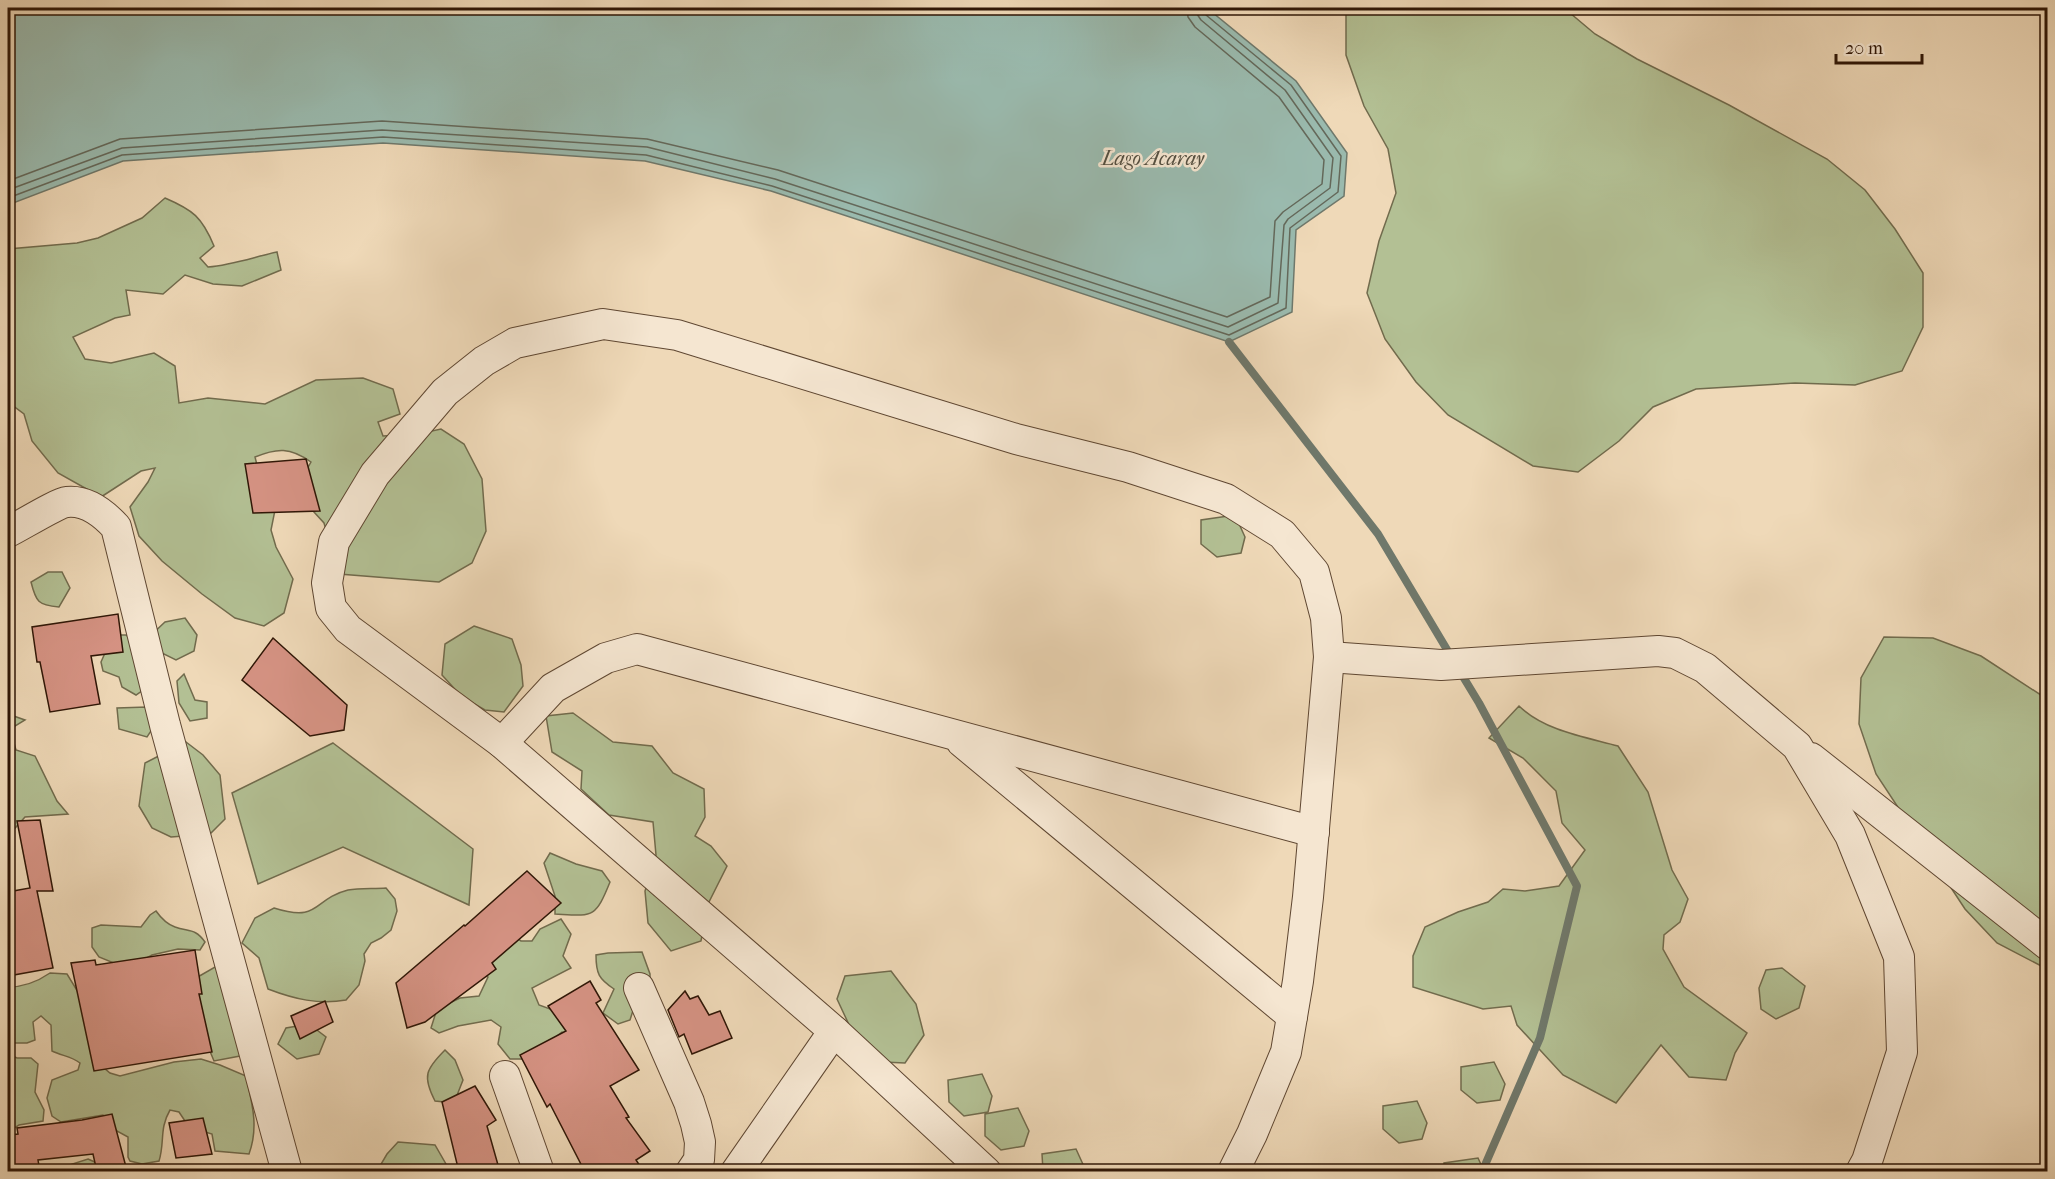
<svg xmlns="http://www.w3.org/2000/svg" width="2055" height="1179" viewBox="0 0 2055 1179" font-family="'IM FELL French Canon',serif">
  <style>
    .green { fill: #b3c094; stroke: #716b4d; stroke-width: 1.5 }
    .water { fill: #9abaae; stroke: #6f786b; stroke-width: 1.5 }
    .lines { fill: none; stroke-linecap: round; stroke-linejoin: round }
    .shore { stroke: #64685a; stroke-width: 1.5 }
    .stream { stroke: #6f786b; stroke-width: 8 }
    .building { fill: #d69384; stroke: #2f1606; stroke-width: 1.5 }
    .street-casing { stroke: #5f4732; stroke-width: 32 }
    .street { stroke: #f5e6d1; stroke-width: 30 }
    .labels { text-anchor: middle; stroke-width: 5; stroke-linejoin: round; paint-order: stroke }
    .water-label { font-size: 20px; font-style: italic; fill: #544f41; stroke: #f5e6d1 }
  </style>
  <rect width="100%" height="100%" fill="#efd9b8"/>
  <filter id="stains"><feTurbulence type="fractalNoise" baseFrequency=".00333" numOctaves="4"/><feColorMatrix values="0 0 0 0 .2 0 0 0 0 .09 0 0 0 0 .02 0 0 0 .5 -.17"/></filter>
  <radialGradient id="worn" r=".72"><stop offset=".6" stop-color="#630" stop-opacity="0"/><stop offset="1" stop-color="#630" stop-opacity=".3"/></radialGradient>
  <!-- green -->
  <g class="green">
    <polygon points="1346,8 1564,8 1595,34 1637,59 1729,105 1827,159 1865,190 1895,229 1923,273 1923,327 1902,371 1855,385 1795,383 1696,389 1653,407 1619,441 1578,472 1533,466 1448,415 1416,382 1385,339 1367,293 1379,241 1396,193 1388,149 1364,106 1346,55"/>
    <path d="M 165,198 C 193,210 202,217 214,246 L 200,258 L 208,267 C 232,265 254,257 277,252 L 281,270 L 242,286 L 213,284 L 185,275 L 163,294 L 126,290 L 130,315 L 115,318 L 73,337 L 85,359 L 111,363 L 154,353 L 175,366 L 179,403 L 208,398 L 265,404 L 316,380 L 363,378 L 393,389 L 400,414 L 378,422 L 383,436 L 418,434 L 441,429 L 464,444 L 482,479 L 486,531 L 472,563 L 439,582 L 339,574 L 324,523 L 303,500 L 303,476 L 311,462 C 290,447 277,448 255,457 L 260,477 L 276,505 L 271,530 L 276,547 L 293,579 L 284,613 L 264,626 L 235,618 L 202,594 L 162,561 L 139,536 L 130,507 L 148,482 L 155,468 L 141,471 L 101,497 L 58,473 L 32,441 L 24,414 L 8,402 L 8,249 L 77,243 L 98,238 L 142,218 Z"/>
    <polygon points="1235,515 1245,537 1241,553 1217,557 1201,544 1201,520"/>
    <path d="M 48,572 L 62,572 L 70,588 L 59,607 C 38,605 36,602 31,582 Z"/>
    <polygon points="185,618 197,635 194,651 176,660 158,651 146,688 136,695 122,687 119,677 103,671 101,662 113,635 126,635 134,640 149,637 165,622"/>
    <polygon points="474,626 512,639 521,665 523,686 504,712 485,710 462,697 442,675 445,644"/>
    <polygon points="1884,637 1933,638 1981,656 2047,699 2047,969 1997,943 1965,909 1876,774 1859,724 1861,678"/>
    <polygon points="184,674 195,700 207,702 207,718 190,721 179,703 177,681"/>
    <path d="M 1519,706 C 1545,731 1585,737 1618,746 L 1648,792 L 1672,870 L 1688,899 L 1680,922 L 1664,935 L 1663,949 L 1684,987 L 1747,1033 L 1735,1053 L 1726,1080 L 1689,1077 L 1661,1045 L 1616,1103 L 1563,1075 L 1517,1025 L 1511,1006 L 1483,1009 L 1413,987 L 1413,956 L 1425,927 L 1458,912 L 1488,902 L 1503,889 L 1525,891 L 1559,886 L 1585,850 L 1562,823 L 1556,791 L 1523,758 L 1489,738 Z"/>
    <polygon points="147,707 155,725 147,737 119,729 117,708"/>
    <polygon points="573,713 613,742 652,746 673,773 704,789 705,817 695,836 711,846 727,866 708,904 701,941 671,951 648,923 645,891 656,855 653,822 609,815 581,789 582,771 552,752 546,716"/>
    <polygon points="8,714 25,720 10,729 16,750 35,756 57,801 68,814 25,817 8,836"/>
    <polygon points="186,742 203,755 220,775 225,819 210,834 171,837 152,828 139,806 145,763"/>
    <polygon points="333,743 473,849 469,905 343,847 258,884 232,793"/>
    <path d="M 550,853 L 576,864 L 602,871 L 610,882 C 595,919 593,916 555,914 L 555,896 L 544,863 Z"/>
    <path d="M 386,888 L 395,899 L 397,911 L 391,930 L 381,938 L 371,943 L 364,954 L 365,961 L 359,985 L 346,1000 C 319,1005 294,999 268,989 L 259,958 L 242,943 L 255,918 L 274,908 C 321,923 312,899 348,890 C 360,888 374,889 386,888 Z"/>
    <path d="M 156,911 C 161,918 166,924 175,927 C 189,932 195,928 205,942 L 200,950 L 178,949 L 152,955 L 136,964 L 121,966 L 99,957 L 92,947 L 92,928 L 101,925 L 141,927 L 150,915 Z"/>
    <polygon points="561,919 571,934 563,956 571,968 532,988 539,1005 583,1021 577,1036 562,1032 528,1059 510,1059 498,1044 501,1027 491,1020 458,1026 439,1033 431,1028 437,1009 460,998 479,996 488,977 472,969 501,928 521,941 532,941 540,929"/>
    <path d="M 642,952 L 650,974 L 650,986 L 635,1004 L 630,1020 L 618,1024 L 603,1013 L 614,989 C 599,979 596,974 596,955 L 608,953 Z"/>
    <polygon points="215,967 225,969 245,1049 240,1056 214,1061 207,1044 196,978"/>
    <polygon points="1782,968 1805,986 1799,1008 1776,1019 1761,1009 1759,988 1766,970"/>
    <polygon points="891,971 916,1004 924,1035 905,1063 883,1062 851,1029 837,999 845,976"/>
    <path d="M 50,973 L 67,974 L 86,1005 L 96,1061 L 110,1073 L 120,1076 L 174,1062 L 201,1059 L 220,1065 L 246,1076 C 252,1103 259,1127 249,1154 L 215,1151 L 212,1134 L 189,1127 L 179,1112 L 170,1110 C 159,1129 165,1142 159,1161 L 142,1164 L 130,1161 L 128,1157 L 128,1137 L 115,1130 L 103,1115 L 61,1122 L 52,1116 L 47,1098 L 52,1080 L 78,1070 L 80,1063 C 71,1056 62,1056 52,1051 L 51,1025 L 41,1016 L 33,1022 L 35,1040 L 27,1043 L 10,1043 L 8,1050 L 8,987 C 24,987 37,982 50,973 Z"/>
    <polygon points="309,1024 326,1037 319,1054 297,1059 278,1044 286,1028"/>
    <path d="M 445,1050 L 455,1060 L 463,1080 L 454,1103 L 435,1101 C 422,1076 426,1069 445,1050 Z"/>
    <polygon points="8,1054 17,1058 31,1058 38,1064 35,1092 44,1110 43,1121 19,1125 8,1132"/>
    <polygon points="1494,1062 1505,1084 1500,1100 1477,1103 1461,1090 1461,1067"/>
    <polygon points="982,1074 992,1096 988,1112 964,1116 949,1102 948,1080"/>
    <polygon points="1417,1101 1427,1123 1422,1139 1399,1143 1383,1129 1383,1106"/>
    <polygon points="1018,1108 1029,1131 1024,1146 1001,1150 985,1136 985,1114"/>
    <polygon points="398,1142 435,1145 450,1171 377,1171 387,1154"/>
    <polygon points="1076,1149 1086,1171 1043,1171 1042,1154"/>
    <polygon points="1478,1158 1484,1171 1444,1171 1444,1163"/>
    <polygon points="88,1159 115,1171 64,1172 66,1166"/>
  </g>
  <!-- water -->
  <polygon class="water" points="8,8 1207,8 1296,81 1347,153 1344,196 1296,230 1292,312 1229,342 771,191 645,161 383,143 123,161 8,205"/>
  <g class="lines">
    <!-- shore -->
    <g class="shore">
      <polyline points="8,181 120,139 382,121 647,139 778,170 1227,317 1270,297 1275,221 1283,212 1322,184 1324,160 1279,97 1195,27 1188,17 1187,8"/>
      <polyline points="8,190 122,148 382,130 647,147 775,179 1228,327 1278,303 1284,225 1288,219 1330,188 1333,158 1285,90 1201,20 1197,14 1196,8"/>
      <polyline points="8,198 122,155 383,137 646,155 772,186 1229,335 1286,308 1290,228 1338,192 1341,156 1291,85 1206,15 1203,8"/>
    </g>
    <!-- stream -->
    <g class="stream">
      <polyline points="1229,342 1378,534 1452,658"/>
      <polyline points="1459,670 1479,703 1577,886 1540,1038 1482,1172"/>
    </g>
  </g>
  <!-- building -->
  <g class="building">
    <polygon points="306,459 320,511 253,513 245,464"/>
    <polygon points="118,614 123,652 91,656 100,704 50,712 40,662 37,662 32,627"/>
    <polygon points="273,638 347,705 344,730 310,736 242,680"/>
    <polygon points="40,820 53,891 37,891 53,968 8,976 8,892 30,888 17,821"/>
    <polygon points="527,871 561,903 492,963 496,969 425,1022 407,1028 396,983 464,925 465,926"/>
    <polygon points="195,950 202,994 199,994 212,1052 94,1071 71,963 95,960 96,965"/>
    <polygon points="590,981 601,1000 596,1003 639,1070 610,1086 629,1117 626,1118 650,1151 636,1160 644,1172 585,1172 550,1104 547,1107 520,1055 566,1031 548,1006"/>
    <polygon points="685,991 690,999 698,996 709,1015 720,1011 732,1038 692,1054 684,1034 679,1037 668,1010"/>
    <polygon points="325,1001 333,1022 300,1039 291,1016"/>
    <polygon points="475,1086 496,1120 487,1126 500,1172 459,1172 442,1102"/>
    <polygon points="112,1114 126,1167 97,1172 93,1154 38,1160 40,1172 8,1172 8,1135 18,1134 17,1128 82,1120"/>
    <polygon points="203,1118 212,1154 176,1158 169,1123"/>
  </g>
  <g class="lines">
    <!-- street casing -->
    <g class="street-casing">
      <g id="street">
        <path d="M 8,532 C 19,527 57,503 67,502 C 86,500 104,514 116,527 L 165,725 L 287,1172"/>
        <polyline points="1329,657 1441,665 1658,651 1675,653 1705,668 1797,746 1850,835 1899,957 1902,1052 1867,1161 1861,1172"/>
        <polyline points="962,742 1292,1016"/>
        <polyline points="502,743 553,688 606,658 637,649 1314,832"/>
        <polyline points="1811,758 2048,945"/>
        <polyline points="639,988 689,1102 696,1124 700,1142 699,1160 691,1172"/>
        <polyline points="505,1076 539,1172"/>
        <polyline points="736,1172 834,1031"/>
        <polyline points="986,1172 834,1031 502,743 348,629 331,608 327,583 334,542 375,474 445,392 484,361 515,343 603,324 677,335 1016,439 1128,467 1226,499 1282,534 1314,572 1326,618 1329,657 1308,897 1298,981 1286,1052 1252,1134 1233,1172"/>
      </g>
    </g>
    <!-- street -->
    <use href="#street" class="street"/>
  </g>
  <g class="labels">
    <!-- water labels -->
    <g class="water-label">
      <text x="1153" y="165">Lago Acaray</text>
    </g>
  </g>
  <!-- margin -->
  <rect width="2055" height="1179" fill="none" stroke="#efd9b8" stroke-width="30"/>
  <rect x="9" y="9" width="2037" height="1161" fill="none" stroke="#2f1606" stroke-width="3"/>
  <rect x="15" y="15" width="2025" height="1149" fill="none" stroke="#2f1606" stroke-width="1.5"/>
  <!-- scale -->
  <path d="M1836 54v9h86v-9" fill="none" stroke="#2f1606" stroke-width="3"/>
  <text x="1845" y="54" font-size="18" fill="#2f1606" stroke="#f5e6d1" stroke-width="4.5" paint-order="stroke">20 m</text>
  <rect width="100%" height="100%" filter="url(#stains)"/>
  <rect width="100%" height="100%" fill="url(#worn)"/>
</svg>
